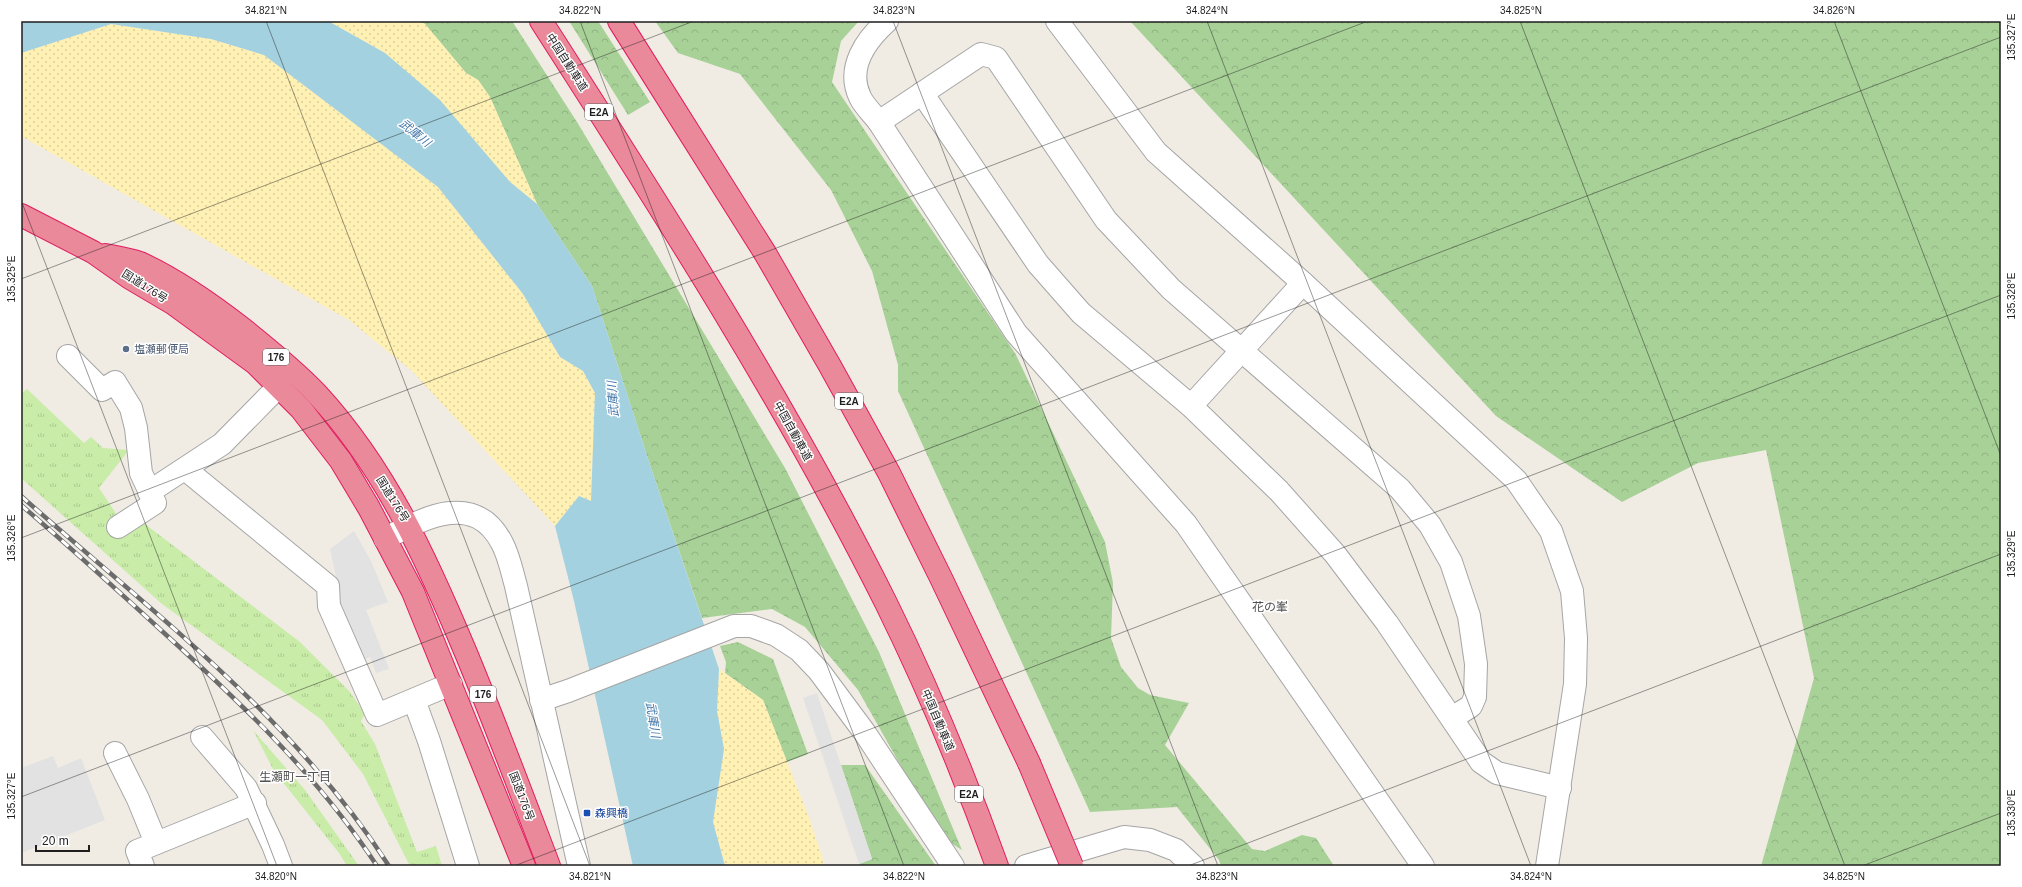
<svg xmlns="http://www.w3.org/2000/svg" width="2022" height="887" viewBox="0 0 2022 887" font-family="Helvetica,'Noto Sans JP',sans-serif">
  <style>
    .grass { fill: url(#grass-tufts) }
    .forest { fill: url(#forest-crowns) }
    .sand { fill: url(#sand-dots) }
    .parking { fill: #e2e2e2 }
    .water { fill: #a3d1df }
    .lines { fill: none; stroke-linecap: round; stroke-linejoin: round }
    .minor-casing { stroke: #a5a5a5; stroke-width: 24 }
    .highway-casing { stroke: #e11d60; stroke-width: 24 }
    .minor { stroke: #fff; stroke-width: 22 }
    .highway { stroke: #ea899a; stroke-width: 22 }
    .rail-casing { stroke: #6c6c6c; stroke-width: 4.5 }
    .rail { stroke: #fff; stroke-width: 3; stroke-dasharray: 9; stroke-linecap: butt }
    .highway-bridge-casing { stroke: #e11d60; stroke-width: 24; stroke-linecap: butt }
    .highway-bridge { stroke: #ea899a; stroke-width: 22 }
    .ticks { fill: none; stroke: #1e1e1e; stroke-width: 1; stroke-opacity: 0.45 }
    .service-dot { fill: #5c6f8a; stroke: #fff; stroke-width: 1.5 }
    .transit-dot { fill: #1a4fb4; stroke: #fff; stroke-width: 1.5 }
    .labels { text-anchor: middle; stroke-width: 3; stroke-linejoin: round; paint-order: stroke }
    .shield { fill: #fff; stroke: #626262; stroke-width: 1 }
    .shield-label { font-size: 10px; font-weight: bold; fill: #1e1e1e }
    .street-label { font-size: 11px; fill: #1e1e1e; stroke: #fff }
    .service-label { font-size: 11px; fill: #4e5e75; stroke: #fff; text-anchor: start }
    .transit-label { font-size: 11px; fill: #164399; stroke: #fff; text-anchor: start }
    .water-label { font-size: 12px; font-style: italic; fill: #47a; stroke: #fff }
    .neighbourhood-label { font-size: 12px; fill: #515151; stroke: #fff }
    .neatline { fill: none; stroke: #1e1e1e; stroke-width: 1.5 }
    .ticks-label { font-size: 10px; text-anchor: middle; fill: #1e1e1e }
  </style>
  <defs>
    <pattern id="grass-tufts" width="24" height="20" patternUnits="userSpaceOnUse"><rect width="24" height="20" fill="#c9eca8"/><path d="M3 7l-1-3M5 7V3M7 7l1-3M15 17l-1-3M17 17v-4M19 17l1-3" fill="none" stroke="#acca90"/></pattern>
    <pattern id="forest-crowns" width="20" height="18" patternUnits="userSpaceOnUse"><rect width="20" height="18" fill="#a8d197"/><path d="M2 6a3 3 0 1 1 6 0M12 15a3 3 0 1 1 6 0" fill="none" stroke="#90b382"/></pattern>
    <pattern id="sand-dots" width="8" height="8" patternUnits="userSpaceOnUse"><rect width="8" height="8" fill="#fff0b3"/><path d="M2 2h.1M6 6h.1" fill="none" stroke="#dacd9a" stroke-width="1.8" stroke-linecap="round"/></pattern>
  </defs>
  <rect width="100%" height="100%" fill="#f0ece4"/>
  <!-- grass -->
  <g class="grass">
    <polygon points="27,389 84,443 91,437 103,448 129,450 99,488 119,518 112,525 123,537 137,518 300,642 350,692 365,714 361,721 375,744 417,852 436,846 442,866 410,866 363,774 322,720 162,604 21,478 21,394"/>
    <polygon points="253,730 305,790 359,866 347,866 339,853 274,771"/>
  </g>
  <!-- forest -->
  <g class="forest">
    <polygon points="419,21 512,21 577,122 785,468 879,652 962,850 941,837 858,690 805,627 772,609 702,618 651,468 592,286 537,204 490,97 478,80 466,73 425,24"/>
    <polygon points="569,21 598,21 650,102 628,115"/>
    <polygon points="655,21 859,21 841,41 832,82 1015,353 1105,542 1113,583 1111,638 1121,667 1138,688 1150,695 1189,703 1165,745 1252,849 1265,851 1302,835 1316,838 1334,866 1221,866 1219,860 1177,807 1090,812 898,391 898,365 872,271 831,190 740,74 678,53"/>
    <polygon points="1130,21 2001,21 2001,866 1761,866 1814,678 1766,450 1698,463 1622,502 1496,416"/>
    <polygon points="738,642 773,659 808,754 787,762 763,700 725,673 726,662 720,646"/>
    <polygon points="841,765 865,765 936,866 860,866 859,864 872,859"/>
  </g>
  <!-- sand -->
  <g class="sand">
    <polygon points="328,21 419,21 425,24 466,73 478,80 490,97 537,204 510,182 385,53"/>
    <polygon points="111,24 211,39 264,55 438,187 523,294 560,357 583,371 595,393 591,501 579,496 555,526 411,370 349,320 21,136 21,53"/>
    <polygon points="719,669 763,700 811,823 825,866 725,866 713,822 724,749 717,711"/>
  </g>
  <!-- parking -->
  <g class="parking">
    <polygon points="354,531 371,561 388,602 366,610 389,669 376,673 370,657 359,661 334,588 336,577 330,549"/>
    <polygon points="817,693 872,859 859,864 803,698"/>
    <polygon points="53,756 58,768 81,758 105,820 21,853 21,768"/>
  </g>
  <!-- water -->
  <polygon class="water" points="21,21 328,21 385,53 440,100 510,182 537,204 592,286 651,468 719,669 717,711 724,749 713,822 725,866 633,866 574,601 555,526 579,496 591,501 595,393 583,371 560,357 523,294 438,187 264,55 211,39 111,24 21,53"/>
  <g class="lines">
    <!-- minor casing -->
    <g class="minor-casing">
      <g id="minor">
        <path d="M 887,21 C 866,40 846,68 860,97 C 864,106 873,114 879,122 L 1016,333 L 1186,524 L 1423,866"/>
        <polyline points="1057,21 1156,152 1303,283 1516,480 1551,531 1572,591 1576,638 1575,684 1547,866"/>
        <polyline points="922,93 1038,264 1081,313 1191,406 1279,491 1335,554 1387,623 1481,762 1497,773 1560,788"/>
        <polyline points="879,122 981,54 996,58 1106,220 1171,289 1400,489 1430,525 1451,562 1469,616 1476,664 1475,697 1471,706 1452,718"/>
        <polyline points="68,356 102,390 115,382 131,408 136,428 141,473 155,503 118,527"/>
        <polyline points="1191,406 1303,283"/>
        <polyline points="185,469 328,586 329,606 377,715 451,684"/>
        <polyline points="149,492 222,444 279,386"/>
        <path d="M 385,539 C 423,517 475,491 502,543 C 509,556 512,572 516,586 L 579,866"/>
        <polyline points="414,700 429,741 468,866"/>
        <polyline points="541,700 568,691 734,626 751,626 776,635 799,650 819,671 865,733 953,866"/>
        <polyline points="202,737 246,788 273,845 281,866"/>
        <polyline points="115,753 138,799 156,843"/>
        <polyline points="143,866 137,851 255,803"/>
        <polyline points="1026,866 1124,837 1150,840 1176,850 1193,866"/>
      </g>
    </g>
    <!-- highway casing -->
    <g class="highway-casing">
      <g id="highway">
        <path d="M 541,21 C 663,211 785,401 886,603 C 928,688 965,777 997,866"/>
        <polyline points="619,21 765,253 830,366 889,473 941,578 1029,763"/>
        <polyline points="21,215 93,252 130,278 174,304 255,363 301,409 341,461 369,508 413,592 524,866"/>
        <path d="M 105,255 C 116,257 129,259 140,263 C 177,280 211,304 243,329 C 268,349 295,371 317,394 C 386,469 427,560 466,653 C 495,723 522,795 549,866"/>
      </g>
    </g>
    <!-- minor -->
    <use href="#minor" class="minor"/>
    <!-- highway -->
    <use href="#highway" class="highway"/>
    <!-- rail casing -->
    <g class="rail-casing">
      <g id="rail">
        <path d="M 21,496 C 151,611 294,718 389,866"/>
        <path d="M 21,505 C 69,546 116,589 163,632 C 241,703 319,777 377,866"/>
      </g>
    </g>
    <!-- rail -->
    <use href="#rail" class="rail"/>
    <!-- highway-bridge casing -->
    <g class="highway-bridge-casing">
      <polyline id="highway-bridge" points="1029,763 1072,866"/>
    </g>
    <!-- highway-bridge -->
    <use href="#highway-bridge" class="highway-bridge"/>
  </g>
  <!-- ticks -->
  <path class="ticks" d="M 266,21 L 590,866M 580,21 L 904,866M 893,21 L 1218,866M 1207,21 L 1531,866M 1520,21 L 1845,866M 1834,21 L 2001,456M 21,200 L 277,866M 21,279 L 694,21M 21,538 L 1368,21M 21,797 L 2001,37M 514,866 L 2001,295M 1188,866 L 2001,554M 1862,866 L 2001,813"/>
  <!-- markers -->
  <circle class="service-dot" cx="126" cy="349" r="4"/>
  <rect class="transit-dot" x="583" y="809" width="8" height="8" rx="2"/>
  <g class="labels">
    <!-- shield labels -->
    <g class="shield">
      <rect x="585" y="104" width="28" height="16" rx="3"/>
      <rect x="263" y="349" width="26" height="16" rx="3"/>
      <rect x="835" y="393" width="28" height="16" rx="3"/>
      <rect x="470" y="686" width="26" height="16" rx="3"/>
      <rect x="955" y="786" width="28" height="16" rx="3"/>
    </g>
    <g class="shield-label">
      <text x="599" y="116">E2A</text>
      <text x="276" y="361">176</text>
      <text x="849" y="405">E2A</text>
      <text x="483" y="698">176</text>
      <text x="969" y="798">E2A</text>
    </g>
    <!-- street labels -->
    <g class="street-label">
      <text transform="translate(567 62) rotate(57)" y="4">中国自動車道</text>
      <text transform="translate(145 286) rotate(32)" y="4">国道176号</text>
      <text transform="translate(793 431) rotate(61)" y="4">中国自動車道</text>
      <text transform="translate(393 499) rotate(58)" y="4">国道176号</text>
      <text transform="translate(938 720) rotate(67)" y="4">中国自動車道</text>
      <text transform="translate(522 796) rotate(69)" y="4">国道176号</text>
    </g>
    <!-- service labels -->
    <g class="service-label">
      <text x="134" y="353">塩瀬郵便局</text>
    </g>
    <!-- transit labels -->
    <g class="transit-label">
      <text x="595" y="817">森興橋</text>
    </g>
    <!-- water labels -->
    <g class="water-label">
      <text transform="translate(415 133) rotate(39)" y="4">武庫川</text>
      <text transform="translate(613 399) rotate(-94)" y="4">武庫川</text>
      <text transform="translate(653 720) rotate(81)" y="4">武庫川</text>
    </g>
    <!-- neighbourhood labels -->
    <g class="neighbourhood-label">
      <text x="1270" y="611">花の峯</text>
      <text x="295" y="781">生瀬町一丁目</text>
    </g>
  </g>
  <!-- border -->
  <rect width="2022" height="887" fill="none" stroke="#ffffff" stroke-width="44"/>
  <!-- scale -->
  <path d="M36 845v6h53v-6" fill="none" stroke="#1e1e1e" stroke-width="2"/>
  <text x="42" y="845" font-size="12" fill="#1e1e1e" stroke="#ffffff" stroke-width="3" paint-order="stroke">20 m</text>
  <rect x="22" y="22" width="1978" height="843" class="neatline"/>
  <g class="ticks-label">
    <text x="266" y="14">34.821°N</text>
    <text x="580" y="14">34.822°N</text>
    <text x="894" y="14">34.823°N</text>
    <text x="1207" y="14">34.824°N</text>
    <text x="1521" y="14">34.825°N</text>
    <text x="1834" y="14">34.826°N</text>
    <text transform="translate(2011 37) rotate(-90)" y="4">135.327°E</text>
    <text transform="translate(11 279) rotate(-90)" y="4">135.325°E</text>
    <text transform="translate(2011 296) rotate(-90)" y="4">135.328°E</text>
    <text transform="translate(11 538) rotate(-90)" y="4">135.326°E</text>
    <text transform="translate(2011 554) rotate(-90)" y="4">135.329°E</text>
    <text transform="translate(11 796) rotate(-90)" y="4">135.327°E</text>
    <text transform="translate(2011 813) rotate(-90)" y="4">135.330°E</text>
    <text x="276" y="880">34.820°N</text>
    <text x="590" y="880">34.821°N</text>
    <text x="904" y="880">34.822°N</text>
    <text x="1217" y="880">34.823°N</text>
    <text x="1531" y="880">34.824°N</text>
    <text x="1844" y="880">34.825°N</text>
  </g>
</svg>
